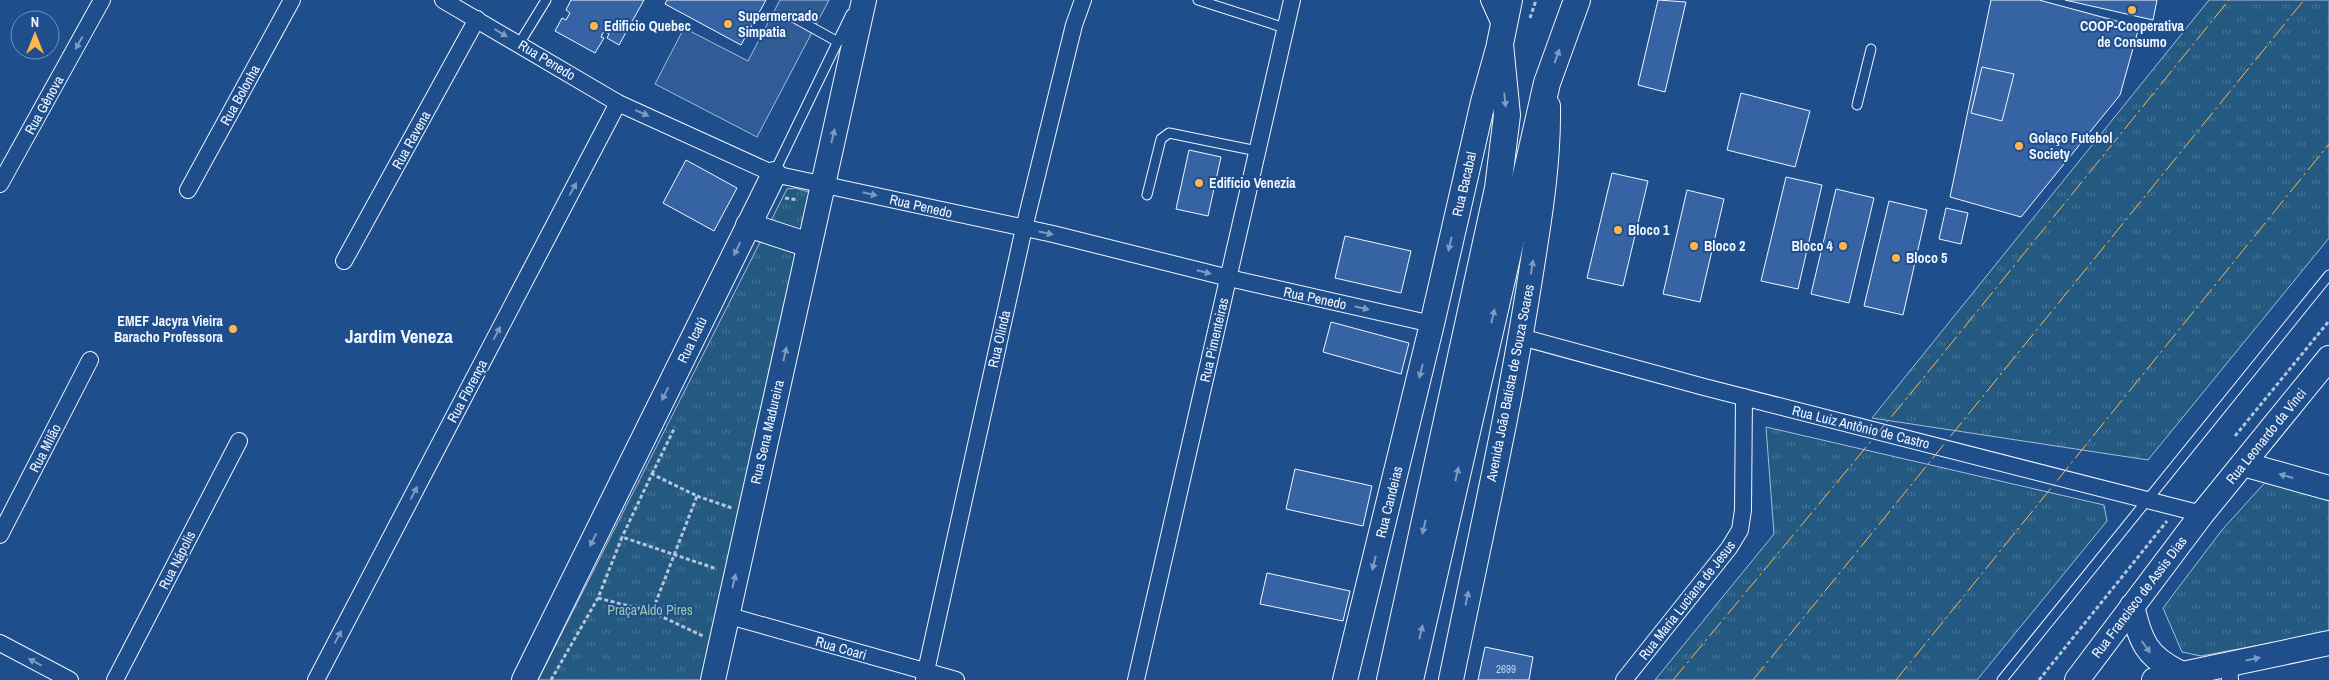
<svg xmlns="http://www.w3.org/2000/svg" width="2329" height="680" viewBox="0 0 2329 680" font-family="'Archivo Narrow',sans-serif">
  <style>
    .grass { fill: url(#grass-tufts); stroke: #a8bbd7 }
    .parking { fill: #305b95; stroke: #a8bbd7 }
    .building { fill: #3563a3; stroke: #f2f6ff }
    .lines { fill: none; stroke-linecap: round; stroke-linejoin: round }
    .lane-casing { stroke: #f2f6ff; stroke-width: 11 }
    .street-casing { stroke: #f2f6ff; stroke-width: 18 }
    .secondary-casing { stroke: #f2f6ff; stroke-width: 26 }
    .primary-casing { stroke: #f2f6ff; stroke-width: 28 }
    .path { stroke: #b3c4dc; stroke-width: 3; stroke-dasharray: 4 2.5; stroke-linecap: butt }
    .lane { stroke: #1f4e8c; stroke-width: 9 }
    .street { stroke: #1f4e8c; stroke-width: 16 }
    .secondary { stroke: #1f4e8c; stroke-width: 24 }
    .primary { stroke: #1f4e8c; stroke-width: 26 }
    .power { stroke: #ffb74d; stroke-width: 1; stroke-dasharray: 18 4 2.5 4; stroke-linecap: butt }
    .oneway { fill: #7e9ac0 }
    .poi-dot { fill: #ffb74d; stroke: #1f4e8c; stroke-width: 2 }
    .labels { text-anchor: middle; stroke-width: 4; stroke-linejoin: round; paint-order: stroke }
    .number-label { font-size: 11px; fill: #c3d1e8 }
    .poi-label { font-size: 14px; font-weight: bold; fill: #f2f6ff; stroke: #1f4e8c; text-anchor: start }
    .street-label { font-size: 14px; fill: #f2f6ff; stroke: #1f4e8c }
    .park-label { font-size: 14px; fill: #97c8a6; stroke: #1f4e8c }
    .district-label { font-size: 19px; font-weight: bold; fill: #f2f6ff; stroke: #1f4e8c }
  </style>
  <defs>
    <pattern id="grass-tufts" width="24" height="20" patternUnits="userSpaceOnUse" patternTransform="scale(1.25)"><rect width="24" height="20" fill="#245a82"/><path d="M3 7l-1-3M5 7V3M7 7l1-3M15 17l-1-3M17 17v-4M19 17l1-3" fill="none" stroke="#447295"/></pattern>
  </defs>
  <rect width="100%" height="100%" fill="#1f4e8c"/>
  <!-- grass -->
  <g class="grass">
    <polygon points="2209,0 2329,0 2329,238 2148,460 1872,418"/>
    <polygon points="795,188 815,194 704,680 538,680 787,189"/>
    <polygon points="1766,427 2104,505 2107,521 1977,680 1655,680 1774,534"/>
    <polygon points="2270,477 2329,494 2329,632 2201,656 2182,652 2163,608 2222,530"/>
  </g>
  <!-- parking -->
  <polygon class="parking" points="780,0 829,0 757,137 655,84 684,28 748,61"/>
  <!-- building -->
  <g class="building">
    <polygon points="571,0 644,0 619,45 607,38 609,34 604,31 601,37 604,38 595,53 555,31 562,18 566,20 570,13 566,10"/>
    <polygon points="667,0 766,0 741,45 665,4"/>
    <polygon points="1658,0 1686,2 1665,92 1638,85"/>
    <polygon points="1991,0 2039,0 2139,27 2120,95 2021,217 1950,197"/>
    <polygon points="2065,0 2157,0 2153,20"/>
    <polygon points="1982,67 2014,74 2002,121 1971,113"/>
    <polygon points="1741,93 1810,111 1795,167 1727,150"/>
    <polygon points="1189,150 1221,157 1208,216 1176,209"/>
    <polygon points="686,160 737,188 714,231 663,203"/>
    <polygon points="1612,173 1648,181 1623,286 1587,278"/>
    <polygon points="1786,177 1822,185 1798,289 1761,281"/>
    <polygon points="1836,189 1874,198 1849,303 1811,294"/>
    <polygon points="1687,190 1724,199 1700,302 1663,294"/>
    <polygon points="1889,201 1927,210 1903,315 1864,306"/>
    <polygon points="1946,208 1968,213 1961,244 1939,239"/>
    <polygon points="1345,236 1411,251 1401,293 1335,278"/>
    <polygon points="1331,322 1409,343 1401,374 1323,352"/>
    <polygon points="1295,469 1372,486 1363,526 1286,509"/>
    <polygon points="1267,573 1350,591 1343,621 1260,604"/>
    <polygon points="1485,647 1533,657 1529,680 1478,680"/>
  </g>
  <g class="lines">
    <!-- lane casing -->
    <g class="lane-casing">
      <g id="lane">
        <polyline points="1198,0 1285,28"/>
        <polyline points="793,17 838,42"/>
        <polyline points="519,44 546,0"/>
        <polyline points="1857,105 1871,49"/>
        <polyline points="774,173 851,14"/>
        <polyline points="1147,195 1161,139 1169,133 1257,151"/>
        <polyline points="2002,680 2329,275"/>
      </g>
    </g>
    <!-- street casing -->
    <g class="street-casing">
      <g id="street">
        <polyline points="443,0 618,103 774,174 1053,234 1229,278 1432,324"/>
        <polyline points="1489,0 1502,29"/>
        <polyline points="0,184 102,0"/>
        <polyline points="188,190 292,0"/>
        <polyline points="344,261 477,19"/>
        <polyline points="1521,337 1704,387 2202,514"/>
        <polyline points="0,535 90,360"/>
        <polyline points="726,615 956,680"/>
        <polyline points="0,643 70,680"/>
        <polyline points="2229,664 2230,680"/>
        <polyline points="115,680 239,441"/>
        <polyline points="316,680 618,103"/>
        <polyline points="924,680 1024,228 1074,25 1083,0"/>
        <polyline points="1136,680 1292,0"/>
        <polyline points="1624,680 1729,548 1740,530 1743,510 1744,397"/>
      </g>
    </g>
    <!-- secondary casing -->
    <g class="secondary-casing">
      <g id="secondary">
        <polyline points="748,225 809,245"/>
        <polyline points="2243,464 2329,488"/>
        <path d="M 2132,606 C 2141,641 2145,656 2180,673"/>
        <polyline points="524,680 774,174"/>
        <polyline points="713,680 864,0"/>
        <polyline points="1345,680 1432,324 1483,102 1499,45"/>
        <path d="M 1451,680 C 1478,547 1509,413 1530,279 C 1539,222 1549,163 1548,106"/>
        <polyline points="2077,680 2202,514 2329,358"/>
        <polyline points="2154,680 2329,643"/>
      </g>
    </g>
    <!-- primary casing -->
    <g class="primary-casing">
      <g id="primary">
        <polyline points="1390,680 1498,188 1507,115 1500,44 1509,0"/>
        <polyline points="1410,680 1547,83 1577,0"/>
      </g>
    </g>
    <!-- path -->
    <g class="path">
      <polyline points="1530,18 1536,0"/>
      <polyline points="785,198 798,200"/>
      <polyline points="2235,436 2329,321"/>
      <polyline points="652,474 675,427"/>
      <polyline points="697,496 732,508"/>
      <polyline points="598,598 652,612 697,496 652,474 622,537"/>
      <polyline points="652,612 703,636"/>
      <polyline points="551,680 598,598 622,537 717,569"/>
      <polyline points="2039,680 2167,521"/>
    </g>
    <!-- lane -->
    <use href="#lane" class="lane"/>
    <!-- street -->
    <use href="#street" class="street"/>
    <!-- secondary -->
    <use href="#secondary" class="secondary"/>
    <!-- primary -->
    <use href="#primary" class="primary"/>
    <!-- power -->
    <g class="power">
      <polyline points="1673,680 1916,387 2229,0"/>
      <polyline points="1753,680 2304,0"/>
      <polyline points="1896,680 2329,144"/>
    </g>
  </g>
  <!-- one-way arrows -->
  <defs><path id="oneway-solid" d="M-6-.8H1V-3.2L6.5 0L1 3.2V.8H-6Z" transform="scale(1.25)"/></defs>
  <g class="oneway">
    <use href="#oneway-solid" transform="translate(501 33) rotate(31)"/>
    <use href="#oneway-solid" transform="translate(79 43) rotate(119)"/>
    <use href="#oneway-solid" transform="translate(1557 56) rotate(-70)"/>
    <use href="#oneway-solid" transform="translate(1505 100) rotate(84)"/>
    <use href="#oneway-solid" transform="translate(642 113) rotate(23)"/>
    <use href="#oneway-solid" transform="translate(833 136) rotate(-77)"/>
    <use href="#oneway-solid" transform="translate(573 189) rotate(-62)"/>
    <use href="#oneway-solid" transform="translate(870 194) rotate(13)"/>
    <use href="#oneway-solid" transform="translate(1046 233) rotate(12)"/>
    <use href="#oneway-solid" transform="translate(1450 244) rotate(103)"/>
    <use href="#oneway-solid" transform="translate(737 249) rotate(116)"/>
    <use href="#oneway-solid" transform="translate(1532 267) rotate(-81)"/>
    <use href="#oneway-solid" transform="translate(1204 272) rotate(14)"/>
    <use href="#oneway-solid" transform="translate(1362 308) rotate(12)"/>
    <use href="#oneway-solid" transform="translate(1493 316) rotate(-77)"/>
    <use href="#oneway-solid" transform="translate(497 333) rotate(-62)"/>
    <use href="#oneway-solid" transform="translate(785 354) rotate(-77)"/>
    <use href="#oneway-solid" transform="translate(1421 371) rotate(104)"/>
    <use href="#oneway-solid" transform="translate(665 394) rotate(116)"/>
    <use href="#oneway-solid" transform="translate(1457 474) rotate(-77)"/>
    <use href="#oneway-solid" transform="translate(2286 476) rotate(-164)"/>
    <use href="#oneway-solid" transform="translate(414 493) rotate(-62)"/>
    <use href="#oneway-solid" transform="translate(1424 527) rotate(103)"/>
    <use href="#oneway-solid" transform="translate(593 540) rotate(116)"/>
    <use href="#oneway-solid" transform="translate(1374 563) rotate(104)"/>
    <use href="#oneway-solid" transform="translate(734 581) rotate(-77)"/>
    <use href="#oneway-solid" transform="translate(1467 598) rotate(-78)"/>
    <use href="#oneway-solid" transform="translate(1421 632) rotate(-77)"/>
    <use href="#oneway-solid" transform="translate(338 637) rotate(-62)"/>
    <use href="#oneway-solid" transform="translate(2146 647) rotate(54)"/>
    <use href="#oneway-solid" transform="translate(2253 659) rotate(-12)"/>
    <use href="#oneway-solid" transform="translate(35 662) rotate(-152)"/>
  </g>
  <!-- markers -->
  <g class="poi-dot">
    <circle cx="2132" cy="10" r="5"/>
    <circle cx="728" cy="24" r="5"/>
    <circle cx="594" cy="26" r="5"/>
    <circle cx="2019" cy="146" r="5"/>
    <circle cx="1199" cy="183" r="5"/>
    <circle cx="1618" cy="230" r="5"/>
    <circle cx="1694" cy="246" r="5"/>
    <circle cx="1843" cy="246" r="5"/>
    <circle cx="1896" cy="258" r="5"/>
    <circle cx="233" cy="329" r="5"/>
  </g>
  <g class="labels">
    <!-- number labels -->
    <g class="number-label">
      <text x="1506" y="673">2699</text>
    </g>
    <!-- poi labels -->
    <g class="poi-label">
      <text x="738" y="21">Supermercado<tspan x="738" dy="16">Simpatia</tspan></text>
      <text x="604" y="31">Edificio Quebec</text>
      <text x="2132" y="31" text-anchor="middle">COOP-Cooperativa<tspan x="2132" dy="16">de Consumo</tspan></text>
      <text x="2029" y="143">Golaço Futebol<tspan x="2029" dy="16">Society</tspan></text>
      <text x="1209" y="188">Edifício Venezia</text>
      <text x="1628" y="235">Bloco 1</text>
      <text x="1704" y="251">Bloco 2</text>
      <text x="1833" y="251" text-anchor="end">Bloco 4</text>
      <text x="1906" y="263">Bloco 5</text>
      <text x="223" y="326" text-anchor="end">EMEF Jacyra Vieira<tspan x="223" dy="16">Baracho Professora</tspan></text>
    </g>
    <!-- street labels -->
    <g class="street-label">
      <text transform="translate(547 60) rotate(31)" y="5">Rua Penedo</text>
      <text transform="translate(240 95) rotate(-61)" y="5">Rua Bolonha</text>
      <text transform="translate(44 105) rotate(-61)" y="5">Rua Gênova</text>
      <text transform="translate(411 140) rotate(-61)" y="5">Rua Ravena</text>
      <text transform="translate(1464 184) rotate(-77)" y="5">Rua Bacabal</text>
      <text transform="translate(921 206) rotate(13)" y="5">Rua Penedo</text>
      <text transform="translate(1315 298) rotate(12)" y="5">Rua Penedo</text>
      <text transform="translate(999 339) rotate(-77)" y="5">Rua Olinda</text>
      <text transform="translate(692 340) rotate(-64)" y="5">Rua Icatú</text>
      <text transform="translate(1214 340) rotate(-77)" y="5">Rua Pimenteiras</text>
      <text transform="translate(1510 383) rotate(-79)" y="5">Avenida João Batista de Souza Soares</text>
      <text transform="translate(467 391) rotate(-62)" y="5">Rua Florença</text>
      <text transform="translate(1861 427) rotate(14)" y="5">Rua Luiz Antônio de Castro</text>
      <text transform="translate(767 432) rotate(-77)" y="5">Rua Sena Madureira</text>
      <text transform="translate(2266 436) rotate(-51)" y="5">Rua Leonardo da Vinci</text>
      <text transform="translate(45 448) rotate(-63)" y="5">Rua Milão</text>
      <text transform="translate(1389 502) rotate(-76)" y="5">Rua Candeias</text>
      <text transform="translate(177 560) rotate(-63)" y="5">Rua Nápolis</text>
      <text transform="translate(2139 597) rotate(-53)" y="5">Rua Francisco de Assis Dias</text>
      <text transform="translate(1687 600) rotate(-52)" y="5">Rua Maria Luciana de Jesus</text>
      <text transform="translate(841 648) rotate(16)" y="5">Rua Coari</text>
    </g>
    <!-- park labels -->
    <g class="park-label">
      <text x="650" y="615">Praça Aldo Pires</text>
    </g>
    <!-- district labels -->
    <g class="district-label">
      <text x="399" y="343">Jardim Veneza</text>
    </g>
  </g>
  <!-- north arrow -->
  <g transform="translate(35 35)"><circle r="24" fill="#1f4e8c" stroke="#7391ba"/>
  <path d="M0-4L9 19L0 12L-9 19Z" fill="#ffb74d"/>
  <text y="-8" font-size="14" font-weight="bold" text-anchor="middle" fill="#f2f6ff">N</text>
  </g>
</svg>
